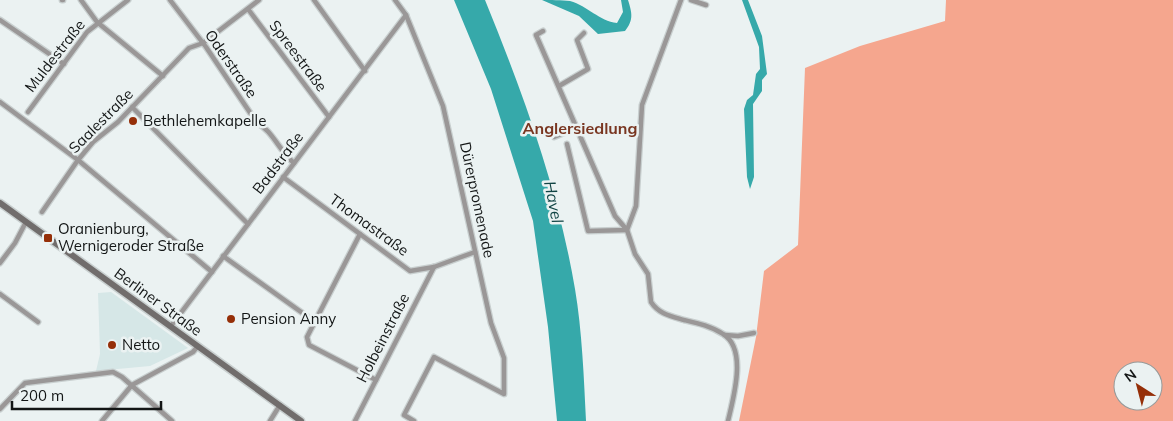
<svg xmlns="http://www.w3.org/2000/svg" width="1173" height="421" viewBox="0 0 1173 421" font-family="Mulish,sans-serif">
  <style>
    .built { fill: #d6e7e7 }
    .forest { fill: #f5a68e; fill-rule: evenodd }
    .water { fill: #36a9aa }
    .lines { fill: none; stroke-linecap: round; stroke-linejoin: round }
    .street-casing { stroke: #c8cfcf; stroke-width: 7 }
    .secondary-casing { stroke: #c8cfcf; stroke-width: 9 }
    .street { stroke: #9a9797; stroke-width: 4.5 }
    .secondary { stroke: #716d6c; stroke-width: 6 }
    .poi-dot { fill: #952f08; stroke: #ebf2f2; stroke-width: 2 }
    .labels { text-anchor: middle; stroke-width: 5; stroke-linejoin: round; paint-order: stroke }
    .street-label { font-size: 15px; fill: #131616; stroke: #ebf2f2 }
    .poi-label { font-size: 15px; fill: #131616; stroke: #ebf2f2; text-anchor: start }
    .neighbourhood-label { font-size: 16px; font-weight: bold; fill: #793621; stroke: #ebf2f2 }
    .water-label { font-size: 16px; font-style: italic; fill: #144; stroke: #ebf2f2 }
  </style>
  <rect width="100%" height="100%" fill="#ebf2f2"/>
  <!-- built -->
  <polygon class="built" points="111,292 188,348 150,366 96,371 100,354 98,293"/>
  <!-- forest -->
  <path class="forest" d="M 946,0 L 1173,0 L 1173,421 L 739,421 L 756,337 L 764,271 L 798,245 L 805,68 L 860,46 L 945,21 ZM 1123,371 L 1153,371 L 1153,401 L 1123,401 Z"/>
  <!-- water -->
  <g class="water">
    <path d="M 454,0 L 485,0 C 523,93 558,189 575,289 C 582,330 584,379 586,421 L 557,421 L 548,327 L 533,221 L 491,89 Z"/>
    <path d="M 542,0 C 550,0 562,0 570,1 C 588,6 599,21 617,23 L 623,12 L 621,0 L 628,0 C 632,13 634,20 625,31 L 598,34 L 579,16 Z"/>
    <polygon points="742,0 748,0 762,36 767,74 762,80 762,91 753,104 754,177 750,189 747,177 744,109 747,100 753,95 756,74 760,69 759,47"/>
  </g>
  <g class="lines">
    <!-- street casing -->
    <g class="street-casing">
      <g id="street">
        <polyline points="62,0 63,0"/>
        <polyline points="81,0 97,22 163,76"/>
        <path d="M 170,0 L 206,47 L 257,123 C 272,130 280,152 294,163"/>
        <polyline points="314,0 365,71"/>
        <polyline points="395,0 406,15 443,106 491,323 504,358 504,394 434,357 404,415 414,421"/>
        <polyline points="691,0 706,5"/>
        <polyline points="248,9 329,117"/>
        <polyline points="0,20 64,64"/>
        <path d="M 543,31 L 536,35 L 615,216 L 627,230 L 635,254 L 648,274 L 651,302 C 659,314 670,316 684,320 C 697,323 711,326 723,334 C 748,349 733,399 728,421"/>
        <polyline points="559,86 588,69 577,40 584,33"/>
        <polyline points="0,102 78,160 212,272"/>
        <polyline points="132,107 248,224"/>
        <polyline points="28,112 87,32 128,0"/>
        <polyline points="554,137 576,128"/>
        <polyline points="567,144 588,231 627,230 636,206 642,105 681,0"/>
        <polyline points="283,177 410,271 434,267 475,252"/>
        <polyline points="42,212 78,160 93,142 118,122 189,48 203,43 259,0"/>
        <polyline points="360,234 307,337 309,345 376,380"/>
        <polyline points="223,256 315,322"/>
        <polyline points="0,263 15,243 26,222"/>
        <polyline points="0,294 38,322"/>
        <polyline points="171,326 406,15"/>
        <polyline points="725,335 738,336 754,333"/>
        <polyline points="0,409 25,383 113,372 122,377 172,421"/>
        <polyline points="102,421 132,385 193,352 198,346"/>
        <polyline points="270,421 280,405"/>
        <polyline points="355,421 434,267"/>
      </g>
    </g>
    <!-- secondary casing -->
    <g class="secondary-casing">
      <polyline id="secondary" points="0,203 301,421"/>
    </g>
    <!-- street -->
    <use href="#street" class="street"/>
    <!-- secondary -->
    <use href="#secondary" class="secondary"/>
  </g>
  <!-- markers -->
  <g class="poi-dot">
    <circle cx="133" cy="121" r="5"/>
    <rect x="43" y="233" width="10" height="10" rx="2.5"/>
    <circle cx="231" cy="319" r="5"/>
    <circle cx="112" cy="345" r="5"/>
  </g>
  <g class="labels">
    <!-- street labels -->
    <g class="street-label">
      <text transform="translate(55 56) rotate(-52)" y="5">Muldestraße</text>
      <text transform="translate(298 56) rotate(53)" y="5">Spreestraße</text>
      <text transform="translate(231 64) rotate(55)" y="5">Oderstraße</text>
      <text transform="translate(101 121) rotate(-45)" y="5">Saalestraße</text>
      <text transform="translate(278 163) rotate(-53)" y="5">Badstraße</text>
      <text transform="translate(477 200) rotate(78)" y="5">Dürerpromenade</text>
      <text transform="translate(369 225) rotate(36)" y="5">Thomastraße</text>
      <text transform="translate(158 302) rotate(36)" y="5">Berliner Straße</text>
      <text transform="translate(383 338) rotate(-63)" y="5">Holbeinstraße</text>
    </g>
    <!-- poi labels -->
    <g class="poi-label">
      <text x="143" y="126">Bethlehemkapelle</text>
      <text x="58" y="234">Oranienburg,<tspan x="58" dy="17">Wernigeroder Straße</tspan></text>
      <text x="241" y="324">Pension Anny</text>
      <text x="122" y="350">Netto</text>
    </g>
    <!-- neighbourhood labels -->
    <g class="neighbourhood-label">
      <text x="580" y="134">Anglersiedlung</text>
    </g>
    <!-- water labels -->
    <g class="water-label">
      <text transform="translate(554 202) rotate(79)" y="6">Havel</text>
    </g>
  </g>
  <!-- north arrow -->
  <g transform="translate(1138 386) rotate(324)"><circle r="24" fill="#ebf2f2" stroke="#959a9a"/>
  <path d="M0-4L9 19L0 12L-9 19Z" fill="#952f08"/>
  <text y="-8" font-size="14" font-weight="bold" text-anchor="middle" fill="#131616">N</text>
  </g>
  <!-- scale -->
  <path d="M12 401v8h149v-8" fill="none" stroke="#131616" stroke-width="2.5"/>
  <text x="20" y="401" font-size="15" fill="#131616" stroke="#ebf2f2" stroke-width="4" paint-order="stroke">200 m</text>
</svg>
